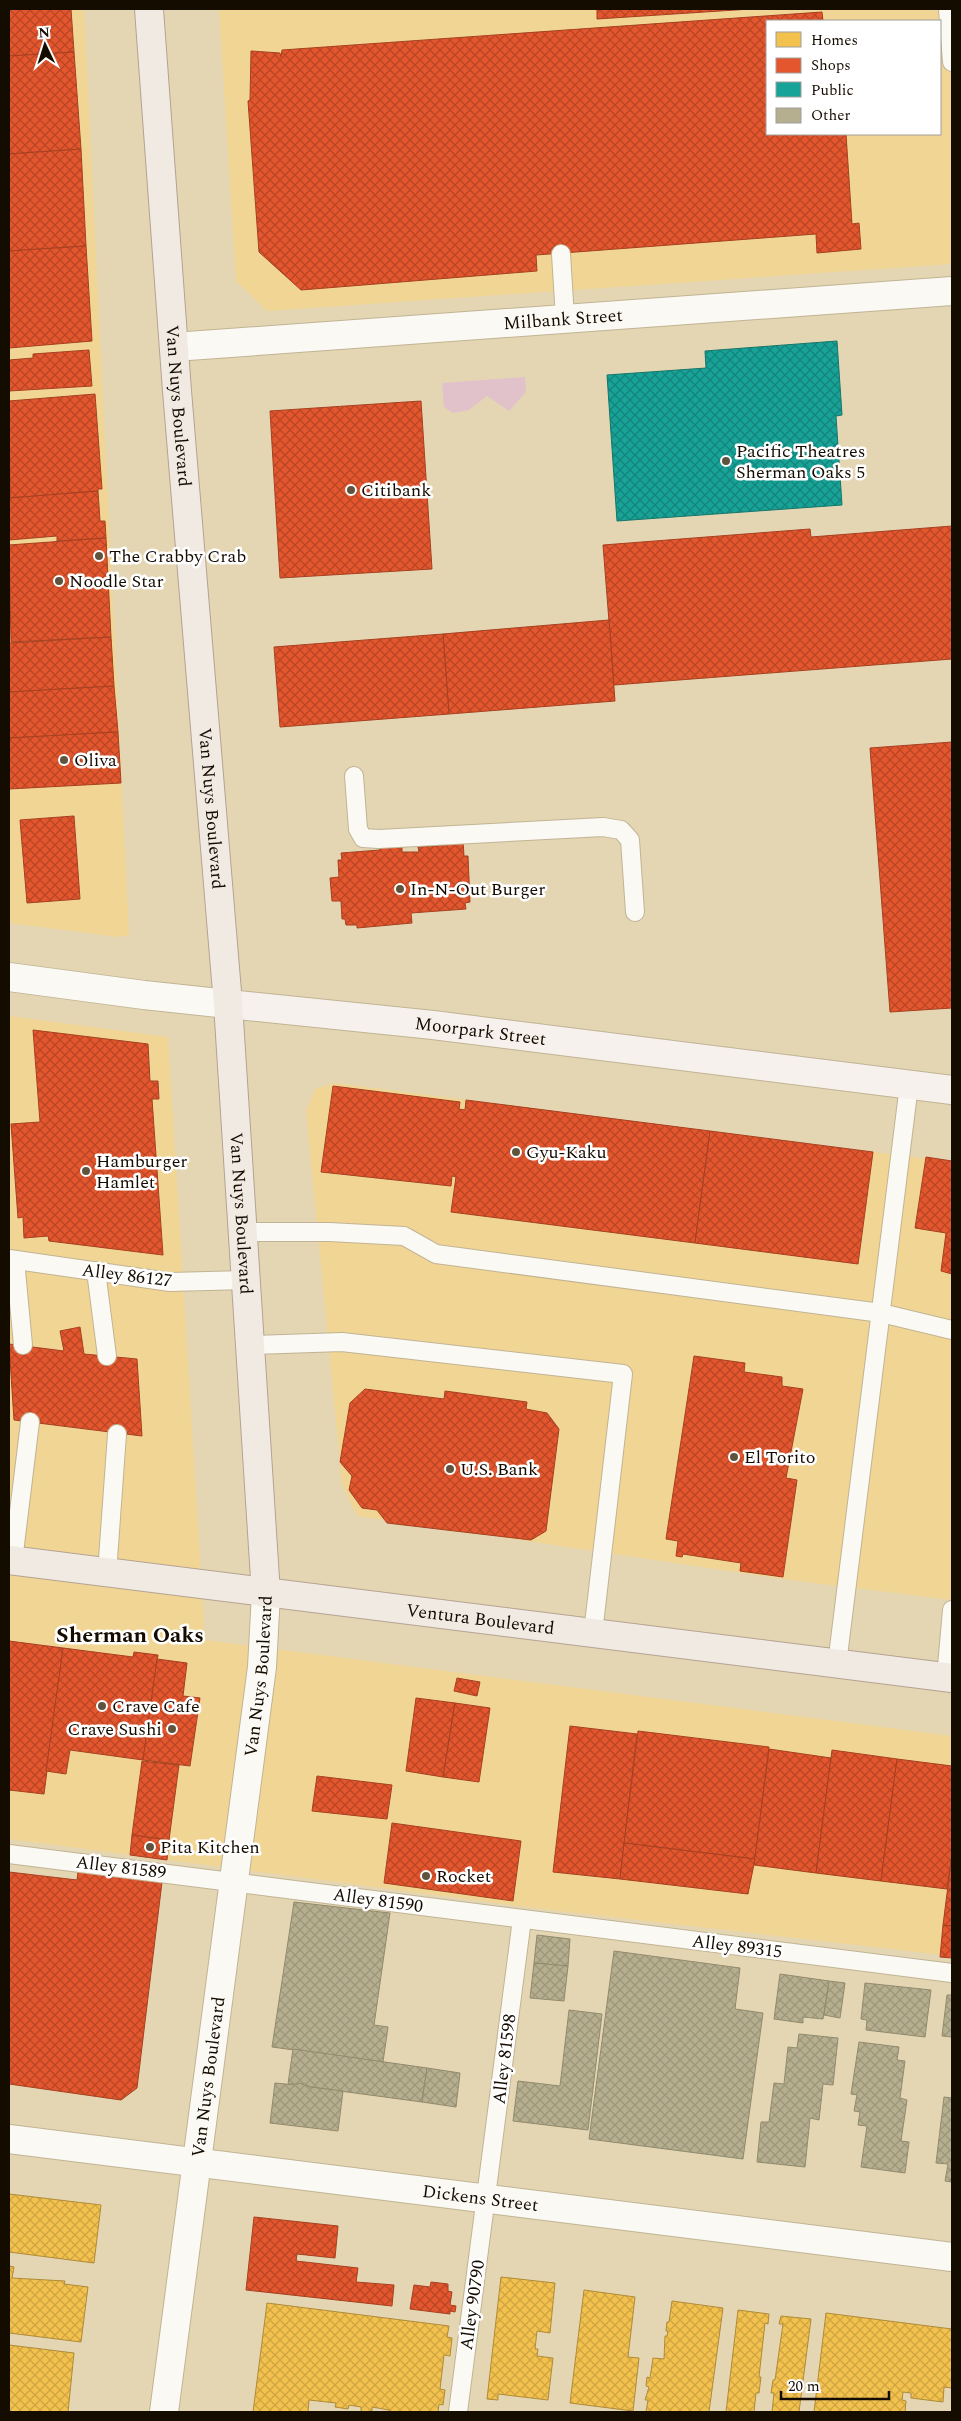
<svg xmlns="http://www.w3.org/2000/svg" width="961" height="2421" viewBox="0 0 961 2421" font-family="Spectral,serif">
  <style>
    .built { fill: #f1d594; fill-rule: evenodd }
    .green { fill: #e1c2ca }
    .homes { fill: url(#homes-cross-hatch); stroke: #b08b37 }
    .shops { fill: url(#shops-cross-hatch); stroke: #a64020 }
    .public { fill: url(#public-cross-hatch); stroke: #16766a }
    .building { fill: url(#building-cross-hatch); stroke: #918a6d }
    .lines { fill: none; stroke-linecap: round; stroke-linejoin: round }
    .service-casing { stroke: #c1b494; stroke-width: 20 }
    .minor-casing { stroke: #c1b494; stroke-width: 30 }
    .secondary-casing { stroke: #c1b494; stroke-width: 30 }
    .primary-casing { stroke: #b3a391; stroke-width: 30 }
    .service { stroke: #fbf9f4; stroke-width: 18 }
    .minor { stroke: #fbf9f4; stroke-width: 28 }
    .secondary { stroke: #f6f1ec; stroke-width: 28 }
    .primary { stroke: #f1eae3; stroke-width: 28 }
    .poi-dot { fill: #5d533f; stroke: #fff; stroke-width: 2 }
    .labels { text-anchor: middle; stroke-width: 5; stroke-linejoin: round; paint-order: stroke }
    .street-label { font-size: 18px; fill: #150c00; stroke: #fff }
    .poi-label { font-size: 18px; fill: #150c00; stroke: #fff; text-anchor: start }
    .district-label { font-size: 22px; font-weight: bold; fill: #150c00; stroke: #fff }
  </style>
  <defs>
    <pattern id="homes-cross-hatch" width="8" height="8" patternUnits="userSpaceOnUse" patternTransform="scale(1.25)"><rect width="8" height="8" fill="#f2c14e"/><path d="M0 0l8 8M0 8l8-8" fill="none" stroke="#cfa542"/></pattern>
    <pattern id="shops-cross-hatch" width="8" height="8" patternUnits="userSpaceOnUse" patternTransform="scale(1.25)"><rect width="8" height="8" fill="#e4572e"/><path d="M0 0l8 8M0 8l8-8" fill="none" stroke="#b84625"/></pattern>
    <pattern id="public-cross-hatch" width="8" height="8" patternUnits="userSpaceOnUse" patternTransform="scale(1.25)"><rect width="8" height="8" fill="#17a398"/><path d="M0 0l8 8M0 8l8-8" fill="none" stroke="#14837a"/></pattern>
    <pattern id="building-cross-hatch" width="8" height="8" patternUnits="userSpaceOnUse" patternTransform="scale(1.25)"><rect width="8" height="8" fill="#b6af8f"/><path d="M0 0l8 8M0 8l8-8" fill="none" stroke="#9c957a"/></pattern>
  </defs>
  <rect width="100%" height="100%" fill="#e4d6b3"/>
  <!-- built -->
  <g class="built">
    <polygon points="9,9 84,9 129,935 118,937 9,923"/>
    <path d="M 219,9 L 952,9 L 952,264 L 267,311 L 236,281 ZM 767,21 L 940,21 L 940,134 L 767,134 Z"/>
    <polygon points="9,1016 168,1037 205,1640 952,1736 952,1956 550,1910 9,1839"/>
    <polygon points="335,1083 952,1162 952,1600 790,1580 357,1516 342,1484 306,1111 315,1089"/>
  </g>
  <!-- green -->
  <polygon class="green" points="525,377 526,392 509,411 487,396 469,410 453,413 444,407 442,383"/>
  <!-- homes -->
  <g class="homes">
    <polygon points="9,2194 101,2205 94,2263 9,2252"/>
    <polygon points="9,2266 14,2267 12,2278 65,2281 64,2284 88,2287 81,2342 9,2333"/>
    <polygon points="501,2277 555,2283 550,2333 537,2331 535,2349 538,2349 537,2356 553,2358 548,2400 498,2394 498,2400 487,2399"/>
    <polygon points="584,2290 635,2297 628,2357 639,2358 633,2411 570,2403"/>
    <polygon points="672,2301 723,2308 709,2412 646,2412 648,2400 645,2400 649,2387 646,2386 647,2377 650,2378 653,2358 664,2359 665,2336 667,2336 668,2331 666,2331 667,2322 669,2322"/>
    <polygon points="267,2303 449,2326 447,2337 452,2338 450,2356 444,2355 440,2389 445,2390 443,2405 439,2404 438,2412 389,2412 389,2410 372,2407 372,2412 361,2412 361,2407 349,2405 348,2409 335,2407 336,2403 309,2400 308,2412 253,2412"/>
    <polygon points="738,2310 769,2314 768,2324 765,2323 759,2377 761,2377 759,2393 756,2393 754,2412 726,2412"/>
    <polygon points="826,2313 952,2329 952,2388 944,2387 943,2402 911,2398 911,2393 903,2392 902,2400 906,2401 905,2412 814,2412"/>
    <polygon points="781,2316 811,2319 799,2412 772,2412 774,2393 771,2393 773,2380 775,2380 783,2324 779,2324"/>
    <polygon points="9,2345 74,2353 68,2412 9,2412"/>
  </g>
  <!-- shops -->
  <g class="shops">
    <polygon points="9,9 71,9 74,52 9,56"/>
    <polygon points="597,9 751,9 597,19"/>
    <polygon points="822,12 823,21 767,21 767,134 846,134 852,224 859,223 861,249 817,253 816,234 536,255 537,271 301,290 259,252 248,101 250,100 251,51 280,53 281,57 282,50"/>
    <polygon points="74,52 81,149 9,154 9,56"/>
    <polygon points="81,149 86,246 9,251 9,154"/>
    <polygon points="86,246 92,341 9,348 9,251"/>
    <polygon points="89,350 92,386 9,391 9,360 33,358 33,354"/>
    <polygon points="95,394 102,489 98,489 98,491 10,498 9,401"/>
    <polygon points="421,401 432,569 280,578 270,411"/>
    <polygon points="98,491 100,521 105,521 106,538 57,541 57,536 9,540 9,498"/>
    <polygon points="952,526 952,659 614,685 603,545 810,529 811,537"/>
    <polygon points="106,538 111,637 11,642 9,545"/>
    <polygon points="609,620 615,701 449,714 443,634"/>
    <polygon points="443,634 449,714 280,727 274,647"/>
    <polygon points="111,637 114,686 9,692 9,643"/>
    <polygon points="114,686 118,732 9,738 9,692"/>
    <polygon points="118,732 121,783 9,789 9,738"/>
    <polygon points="952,742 952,1008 890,1012 870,748"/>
    <polygon points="74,816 80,899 27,903 20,820"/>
    <polygon points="463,841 464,856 468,856 470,902 465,903 466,909 411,913 412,923 357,928 357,925 346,925 345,919 342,919 341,901 332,901 330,878 339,877 338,860 342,860 341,853 380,850 380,846 402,844 402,852 419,852 418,847 448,845 448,842"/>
    <polygon points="33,1030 148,1044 150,1081 158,1081 159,1099 152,1099 163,1255 49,1241 48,1236 24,1238 23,1217 18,1218 11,1124 40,1122"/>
    <polygon points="333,1086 460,1102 459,1109 465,1110 466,1100 710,1131 695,1243 451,1212 456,1177 452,1176 451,1186 321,1172"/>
    <polygon points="710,1131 873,1152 858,1264 695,1243"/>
    <polygon points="926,1157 952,1161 952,1274 941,1271 946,1233 915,1228"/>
    <polygon points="80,1327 84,1354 137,1359 142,1436 14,1420 9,1344 64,1351 60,1331"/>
    <polygon points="694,1356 745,1363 744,1372 782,1377 782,1386 803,1389 786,1478 797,1480 783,1577 740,1571 741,1563 683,1554 682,1557 676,1556 678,1541 666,1539"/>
    <polygon points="365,1389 444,1399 445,1391 527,1402 526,1409 547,1413 559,1429 546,1531 531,1540 387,1523 377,1510 362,1508 349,1490 352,1476 340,1462 350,1403"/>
    <polygon points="9,1641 63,1648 44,1794 9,1790"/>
    <polygon points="63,1648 133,1657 134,1652 158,1655 143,1760 70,1750 66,1774 46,1771"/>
    <polygon points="157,1659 187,1663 183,1696 200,1698 190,1766 143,1760"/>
    <polygon points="457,1678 480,1682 477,1696 454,1691"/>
    <polygon points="416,1698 455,1703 443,1777 406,1771"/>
    <polygon points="455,1703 490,1708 479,1782 443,1777"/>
    <polygon points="570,1726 637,1734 620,1879 553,1872"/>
    <polygon points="638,1731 769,1747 755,1859 624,1843"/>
    <polygon points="769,1749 831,1758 816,1873 754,1865"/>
    <polygon points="832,1750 897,1759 881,1881 816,1873"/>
    <polygon points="897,1759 952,1766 952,1854 947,1889 881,1881"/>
    <polygon points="142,1761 179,1765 169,1840 132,1835"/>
    <polygon points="317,1776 392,1785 387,1819 312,1811"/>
    <polygon points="392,1823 521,1841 513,1901 384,1883"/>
    <polygon points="132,1835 169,1840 167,1860 130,1855"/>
    <polygon points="624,1843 755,1859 748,1894 620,1879"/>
    <polygon points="952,1854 952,1926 943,1925"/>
    <polygon points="9,1872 77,1880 78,1872 162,1882 137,2088 121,2100 9,2084"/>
    <polygon points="943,1925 952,1926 952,1958 940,1957"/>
    <polygon points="254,2217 338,2226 335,2258 297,2254 296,2261 358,2268 356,2282 394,2285 392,2306 246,2290"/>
    <polygon points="431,2282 448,2284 448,2291 452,2292 450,2305 456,2306 455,2312 450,2311 450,2314 410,2309 414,2285 430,2287"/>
  </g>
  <!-- public -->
  <polygon class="public" points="837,341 842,415 836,416 842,505 617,521 607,375 706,368 705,351"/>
  <!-- building -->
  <g class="building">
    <polygon points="294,1902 390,1913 374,2025 388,2027 383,2062 272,2047"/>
    <polygon points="537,1935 570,1939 568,1966 534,1963"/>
    <polygon points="614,1951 740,1968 735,2009 763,2013 743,2159 589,2139"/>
    <polygon points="534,1963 568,1966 564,2001 530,1998"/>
    <polygon points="780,1974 829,1981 823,2019 803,2017 803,2023 774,2019"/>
    <polygon points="829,1981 845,1983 840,2018 824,2015"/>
    <polygon points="865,1983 931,1990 925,2037 866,2030 867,2020 861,2019"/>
    <polygon points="947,1995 952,1995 952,2037 942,2036"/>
    <polygon points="569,2010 602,2014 588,2130 513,2121 518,2081 560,2086"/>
    <polygon points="799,2034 838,2038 833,2085 823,2084 819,2120 810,2118 805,2167 757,2162 761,2122 769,2122 774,2083 784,2084 788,2047 797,2048"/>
    <polygon points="859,2042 899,2047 897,2060 905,2061 900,2098 907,2100 901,2141 909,2142 905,2173 861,2167 867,2126 858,2125 860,2112 854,2111 857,2095 851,2094"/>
    <polygon points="293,2049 427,2068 422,2102 310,2087 305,2084 288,2084"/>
    <polygon points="427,2068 460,2073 456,2107 422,2102"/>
    <polygon points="275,2083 296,2085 299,2083 310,2087 343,2091 338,2131 270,2123"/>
    <polygon points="944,2097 952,2098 952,2182 945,2181 948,2164 936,2163"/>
  </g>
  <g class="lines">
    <!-- service casing -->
    <g class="service-casing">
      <g id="service">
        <polyline points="948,9 952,62"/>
        <polyline points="561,254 565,318"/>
        <polyline points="354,776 358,829 363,838 379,839 603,827 621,830 630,840 635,912"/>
        <polyline points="243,1232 329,1232 404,1236 436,1254 881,1313 952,1330"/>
        <polyline points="9,1259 170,1282 246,1280"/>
        <polyline points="15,1260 23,1345"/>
        <polyline points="96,1271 107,1356"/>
        <polyline points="251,1345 342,1342 623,1374 593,1633"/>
        <polyline points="13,1561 30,1422"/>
        <polyline points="107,1573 117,1434"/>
        <polyline points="837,1664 909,1085"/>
        <polyline points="946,1677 952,1610"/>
        <polyline points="9,1854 952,1973"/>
        <polyline points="458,2412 522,1919"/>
      </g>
    </g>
    <!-- minor casing -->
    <g class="minor-casing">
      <g id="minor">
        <path id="s1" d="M 174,347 L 952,291"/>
        <polyline points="9,977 144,995 228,1004"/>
        <path id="s2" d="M 9,2139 L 952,2257"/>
        <path id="s3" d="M 164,2412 L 262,1667 L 266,1594"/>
      </g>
    </g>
    <!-- secondary casing -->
    <g class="secondary-casing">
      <g id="secondary">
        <path id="s4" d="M 228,1004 L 433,1025 L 952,1090"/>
      </g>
    </g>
    <!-- primary casing -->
    <g class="primary-casing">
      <g id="primary">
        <path id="s5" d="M 149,9 L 177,391 L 228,1004 L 266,1594"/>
        <path id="s6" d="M 9,1560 L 952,1678"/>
      </g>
    </g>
    <!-- service -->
    <use href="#service" class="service"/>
    <!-- minor -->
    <use href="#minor" class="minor"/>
    <!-- secondary -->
    <use href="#secondary" class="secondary"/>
    <!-- primary -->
    <use href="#primary" class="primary"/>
  </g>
  <!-- markers -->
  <g class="poi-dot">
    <circle cx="726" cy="461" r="5"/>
    <circle cx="351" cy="490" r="5"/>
    <circle cx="99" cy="556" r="5"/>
    <circle cx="59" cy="581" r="5"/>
    <circle cx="64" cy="760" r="5"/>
    <circle cx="400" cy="889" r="5"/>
    <circle cx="516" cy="1152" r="5"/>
    <circle cx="86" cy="1171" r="5"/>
    <circle cx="734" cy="1457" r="5"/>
    <circle cx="450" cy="1469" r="5"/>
    <circle cx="102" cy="1706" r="5"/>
    <circle cx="172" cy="1729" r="5"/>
    <circle cx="150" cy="1847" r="5"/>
    <circle cx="426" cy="1876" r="5"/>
  </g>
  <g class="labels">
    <!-- street labels -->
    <g class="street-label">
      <text dy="6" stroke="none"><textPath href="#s1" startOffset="390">Milbank Street</textPath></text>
      <text dy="6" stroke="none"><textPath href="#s5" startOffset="398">Van Nuys Boulevard</textPath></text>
      <text dy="6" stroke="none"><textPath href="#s5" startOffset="802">Van Nuys Boulevard</textPath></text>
      <text dy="6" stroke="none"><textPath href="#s4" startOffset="254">Moorpark Street</textPath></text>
      <text dy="6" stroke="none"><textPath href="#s5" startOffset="1208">Van Nuys Boulevard</textPath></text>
      <text transform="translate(127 1275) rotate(7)" y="6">Alley 86127</text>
      <text dy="6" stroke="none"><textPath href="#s6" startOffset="475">Ventura Boulevard</textPath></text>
      <text dy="6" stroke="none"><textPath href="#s3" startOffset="742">Van Nuys Boulevard</textPath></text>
      <text transform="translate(121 1867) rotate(7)" y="6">Alley 81589</text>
      <text transform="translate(378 1900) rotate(8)" y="6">Alley 81590</text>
      <text transform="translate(737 1946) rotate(7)" y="6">Alley 89315</text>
      <text transform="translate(504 2059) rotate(-83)" y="6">Alley 81598</text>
      <text dy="6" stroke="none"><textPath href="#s3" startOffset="338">Van Nuys Boulevard</textPath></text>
      <text dy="6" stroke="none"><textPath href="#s2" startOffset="475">Dickens Street</textPath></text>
      <text transform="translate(472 2305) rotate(-82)" y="6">Alley 90790</text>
    </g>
    <!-- poi labels -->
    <g class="poi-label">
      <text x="736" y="457">Pacific Theatres<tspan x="736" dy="21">Sherman Oaks 5</tspan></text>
      <text x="361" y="496">Citibank</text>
      <text x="109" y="562">The Crabby Crab</text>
      <text x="69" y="587">Noodle Star</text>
      <text x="74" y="766">Oliva</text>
      <text x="410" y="895">In-N-Out Burger</text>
      <text x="526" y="1158">Gyu-Kaku</text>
      <text x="96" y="1167">Hamburger<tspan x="96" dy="21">Hamlet</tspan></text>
      <text x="744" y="1463">El Torito</text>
      <text x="460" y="1475">U.S. Bank</text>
      <text x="112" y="1712">Crave Cafe</text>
      <text x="162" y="1735" text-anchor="end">Crave Sushi</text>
      <text x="160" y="1853">Pita Kitchen</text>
      <text x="436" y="1882">Rocket</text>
    </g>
    <!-- district labels -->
    <g class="district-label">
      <text x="130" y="1642">Sherman Oaks</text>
    </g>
  </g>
  <!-- border -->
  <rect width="961" height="2421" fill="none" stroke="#150c00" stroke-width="20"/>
  <!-- legend -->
  <rect x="766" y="20" width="175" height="115" fill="#ffffff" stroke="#a19e99"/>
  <rect x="776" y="32" width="25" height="15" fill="#f2c14e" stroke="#a19e99"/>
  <text x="811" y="45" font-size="15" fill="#150c00">Homes</text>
  <rect x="776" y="58" width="25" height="15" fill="#e4572e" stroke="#a19e99"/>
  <text x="811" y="70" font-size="15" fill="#150c00">Shops</text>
  <rect x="776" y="82" width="25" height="15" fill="#17a398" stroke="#a19e99"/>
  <text x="811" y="95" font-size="15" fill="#150c00">Public</text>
  <rect x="776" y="108" width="25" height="15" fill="#b6af8f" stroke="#a19e99"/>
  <text x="811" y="120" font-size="15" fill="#150c00">Other</text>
  <!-- north arrow -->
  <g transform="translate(45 45) rotate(356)" stroke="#ffffff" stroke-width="4" paint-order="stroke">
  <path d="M0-4L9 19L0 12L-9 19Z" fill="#150c00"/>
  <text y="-8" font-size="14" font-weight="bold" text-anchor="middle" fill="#150c00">N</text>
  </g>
  <!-- scale -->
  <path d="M781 2391v8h108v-8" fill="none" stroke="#150c00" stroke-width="2.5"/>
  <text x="788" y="2391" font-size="15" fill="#150c00" stroke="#ffffff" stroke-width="4" paint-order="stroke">20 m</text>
</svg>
